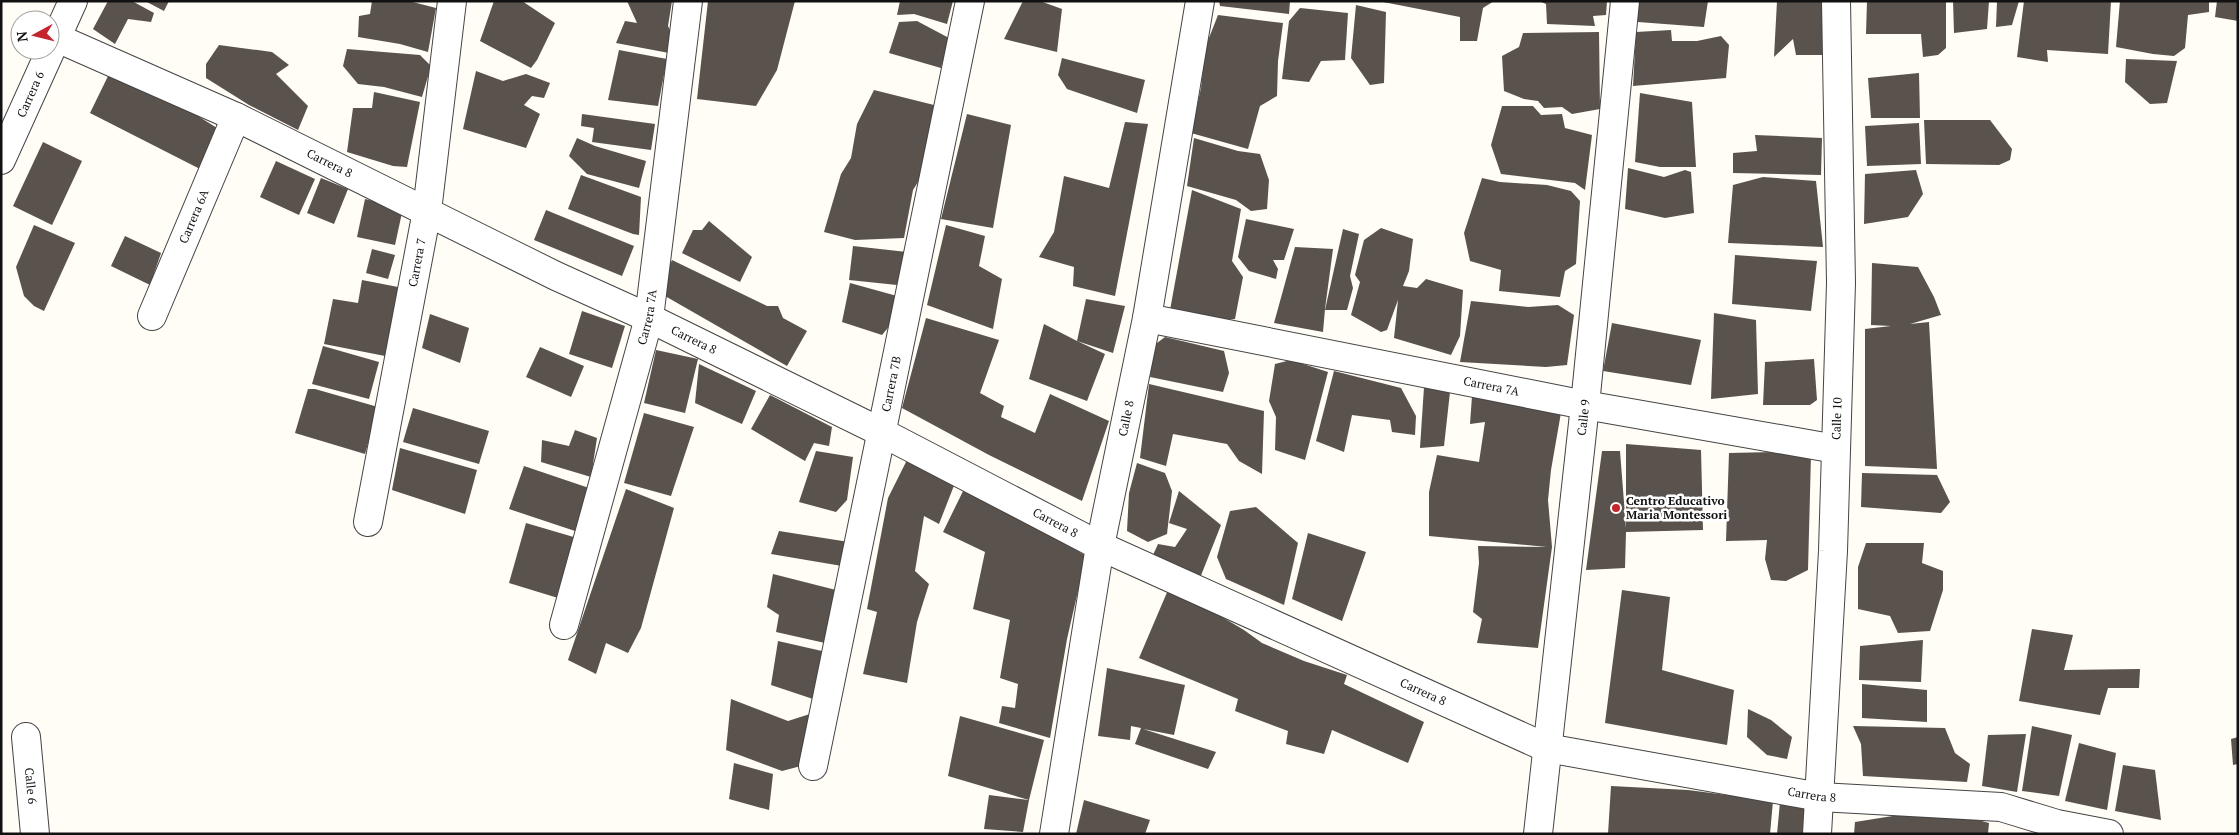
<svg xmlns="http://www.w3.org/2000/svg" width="2239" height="835" viewBox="0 0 2239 835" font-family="'PT Serif',serif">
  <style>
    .building { fill: #5a524d }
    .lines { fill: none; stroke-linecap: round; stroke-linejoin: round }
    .minor-casing { stroke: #444; stroke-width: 30 }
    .minor { stroke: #fff; stroke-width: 28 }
    .poi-dot { fill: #c4262e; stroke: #fff; stroke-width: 2 }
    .labels { text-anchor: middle; stroke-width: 5; stroke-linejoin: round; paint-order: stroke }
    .street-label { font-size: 12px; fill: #111; stroke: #fff }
    .poi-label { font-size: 12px; font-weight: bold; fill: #111; stroke: #fff; text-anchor: start }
  </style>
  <rect width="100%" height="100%" fill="#fffdf5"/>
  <!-- building -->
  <g class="building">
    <polygon points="108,1 132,1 154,13 151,22 128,19 115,44 93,29"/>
    <polygon points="145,1 169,1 164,11"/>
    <polygon points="372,1 409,1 436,8 428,52 400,44 358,37 359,16 370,14"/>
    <polygon points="494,1 522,1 555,23 537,60 531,68 480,41"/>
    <polygon points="627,1 672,1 668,26 674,39 669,53 616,43 625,21 637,23"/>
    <polygon points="708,1 795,1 777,70 756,106 697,99"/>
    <polygon points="900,1 953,1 947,24 914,14 897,15"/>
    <polygon points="1023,1 1040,1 1062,9 1057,52 1004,39"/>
    <polygon points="1219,1 1290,1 1289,14 1220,6"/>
    <polygon points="1378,1 1494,1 1483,8 1477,41 1460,41 1460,17"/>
    <polygon points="1539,1 1607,1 1606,15 1593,16 1595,26 1547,24 1546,4"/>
    <polygon points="1635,1 1708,1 1704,27 1638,22"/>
    <polygon points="1777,1 1822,1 1823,55 1796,55 1793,39 1774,57"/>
    <polygon points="1867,1 1946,1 1946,48 1938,55 1923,57 1921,34 1866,34"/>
    <polygon points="1953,1 1989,1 1987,29 1954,33"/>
    <polygon points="1997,1 2019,1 2012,25 1996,27"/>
    <polygon points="2024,1 2111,1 2108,54 2047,50 2048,62 2017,57"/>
    <polygon points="2120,1 2209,1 2209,12 2188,15 2185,48 2174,56 2153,54 2116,47"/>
    <polygon points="2217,1 2238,1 2238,21 2215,17"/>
    <polygon points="1356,5 1386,12 1384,83 1370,85 1351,58"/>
    <polygon points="1300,8 1348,13 1345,60 1321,61 1309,82 1282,79 1289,21"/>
    <polygon points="1218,15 1283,23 1278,61 1277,96 1260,106 1248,149 1191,133 1201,88 1205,48"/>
    <polygon points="917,21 949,38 941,68 889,53 899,22"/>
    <polygon points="1671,30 1672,41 1697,41 1721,36 1729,45 1726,78 1633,86 1636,32"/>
    <polygon points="1599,32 1600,109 1572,114 1562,107 1544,108 1538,101 1524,99 1504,91 1502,56 1519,47 1523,33"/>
    <polygon points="219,45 272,52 289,65 276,74 308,106 298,130 249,105 206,78 206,64"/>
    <polygon points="347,49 420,55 431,66 422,97 384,87 358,84 343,66"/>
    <polygon points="619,50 667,59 658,106 608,100"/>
    <polygon points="1062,58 1145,80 1137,113 1067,89 1058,75"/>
    <polygon points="2126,59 2177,61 2167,103 2150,104 2125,82"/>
    <polygon points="476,71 503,81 526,74 550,83 544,98 532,96 524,105 540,114 526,148 463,129"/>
    <polygon points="110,72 174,101 217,128 200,169 90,113"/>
    <polygon points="1919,73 1920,118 1871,118 1868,78"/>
    <polygon points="874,90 934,105 923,174 913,190 904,238 855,240 824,232 841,174 851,158 857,124"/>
    <polygon points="374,92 420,102 407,167 393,166 347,152 353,108 372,108"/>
    <polygon points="1640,93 1692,102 1696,167 1660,167 1635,162"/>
    <polygon points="1502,106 1533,106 1541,115 1562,114 1565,128 1592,135 1585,190 1575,183 1501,174 1491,145"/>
    <polygon points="582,114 655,124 651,150 592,142 594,128 581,126"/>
    <polygon points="967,114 1011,125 993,228 941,219"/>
    <polygon points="1924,120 1990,120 2012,149 2010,160 1999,165 1926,164"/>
    <polygon points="1125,122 1148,124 1115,296 1073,286 1074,267 1039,257 1054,232 1064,176 1109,188"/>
    <polygon points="1919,123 1921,164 1867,166 1865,126"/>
    <polygon points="1755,135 1822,138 1821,175 1733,173 1733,153 1757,151"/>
    <polygon points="577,138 595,146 646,161 639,188 587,174 569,156"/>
    <polygon points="1194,138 1238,151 1260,154 1269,180 1267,209 1251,211 1236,200 1187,186"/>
    <polygon points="43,142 82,161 52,225 13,206"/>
    <polygon points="276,161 315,179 299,215 260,197"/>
    <polygon points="1628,168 1664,177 1685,170 1691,172 1694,213 1665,218 1625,209"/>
    <polygon points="1916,170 1923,194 1908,217 1864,224 1865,174"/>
    <polygon points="581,175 641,197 639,235 633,234 568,209"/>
    <polygon points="1763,177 1816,181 1823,247 1728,243 1733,185"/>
    <polygon points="321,178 348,189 334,224 307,213"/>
    <polygon points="1482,178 1500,182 1547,185 1571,191 1580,201 1576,264 1565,271 1560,297 1499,291 1501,270 1470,261 1464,233"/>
    <polygon points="1192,190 1241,209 1232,261 1243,277 1235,319 1225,320 1170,310"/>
    <polygon points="365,199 403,208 395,245 357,237"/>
    <polygon points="546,210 634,246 622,276 534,240"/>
    <polygon points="1246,219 1294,229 1284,260 1273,260 1278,269 1276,279 1249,271 1238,257"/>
    <polygon points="709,221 752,257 740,282 682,253 693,230 702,230"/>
    <polygon points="34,225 75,243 44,311 34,306 24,296 16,267"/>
    <polygon points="946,225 985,236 979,266 1002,279 993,329 927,305"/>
    <polygon points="1381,228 1413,239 1409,271 1403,286 1417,288 1426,279 1463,290 1460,336 1451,355 1394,338 1398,300 1387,330 1381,332 1351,315 1360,282 1355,275 1364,240"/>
    <polygon points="1343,229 1359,234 1350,276 1353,288 1347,310 1325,310"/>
    <polygon points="125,236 161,253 150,285 111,266"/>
    <polygon points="853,246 907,252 904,277 897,285 849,280"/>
    <polygon points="1295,247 1333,249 1325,309 1323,332 1274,323"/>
    <polygon points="372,249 395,255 388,279 366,273"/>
    <polygon points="1735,255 1817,261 1811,311 1732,304"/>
    <polygon points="672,260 767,306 778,306 783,318 807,331 787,366 665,296 664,278"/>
    <polygon points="1872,263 1918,267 1934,297 1941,315 1910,324 1929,322 1937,469 1865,466 1865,329 1891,326 1871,325"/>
    <polygon points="362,280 398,287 385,356 324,344 333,299 358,303"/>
    <polygon points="850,283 897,296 892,323 882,335 842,322"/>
    <polygon points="1086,299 1125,306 1113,353 1077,341 1105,354 1087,401 1029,379 1044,324 1077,341"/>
    <polygon points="1471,301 1528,307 1558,305 1574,315 1567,365 1546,367 1460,362"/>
    <polygon points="582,311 625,326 612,368 569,354"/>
    <polygon points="1714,313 1756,320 1758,394 1711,399"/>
    <polygon points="430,314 469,328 460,363 422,348"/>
    <polygon points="926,318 999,340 980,393 1004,406 1001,417 1035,433 1050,394 1109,421 1082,501 989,455 902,408"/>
    <polygon points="1612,323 1701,340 1691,385 1603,371"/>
    <polygon points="1165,337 1224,351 1229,373 1223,392 1150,377 1153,346"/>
    <polygon points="323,346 379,362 369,399 312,384"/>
    <polygon points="540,347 584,366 571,397 526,377"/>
    <polygon points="656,350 698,359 685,413 644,403"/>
    <polygon points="1814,359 1817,400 1810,405 1763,405 1765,362"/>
    <polygon points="1291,360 1328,372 1305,460 1275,450 1276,417 1269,401 1275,364"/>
    <polygon points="699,364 756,391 742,424 695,403"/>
    <polygon points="1334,371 1401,388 1416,416 1415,435 1392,432 1390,420 1352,415 1344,452 1316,441"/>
    <polygon points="1149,384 1264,411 1262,474 1239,461 1227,444 1173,434 1166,466 1140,458"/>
    <polygon points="1424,387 1450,392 1444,446 1420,448"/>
    <polygon points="308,389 315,389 378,407 365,454 295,433"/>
    <polygon points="770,395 832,427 829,446 814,443 805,461 751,429"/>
    <polygon points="1472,396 1562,407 1551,470 1548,500 1552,547 1538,648 1477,643 1482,619 1473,612 1479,563 1478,546 1547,547 1429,536 1429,492 1437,455 1479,462 1485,422 1470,424"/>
    <polygon points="413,408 489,431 479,464 403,442"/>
    <polygon points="644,413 694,427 671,496 624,483"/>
    <polygon points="575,430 597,438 591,477 541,462 542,440 569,446"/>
    <polygon points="1626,444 1701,450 1703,530 1626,532 1625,568 1586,570 1602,451 1620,451 1626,528"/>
    <polygon points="400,448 477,470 465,514 392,490"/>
    <polygon points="816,451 853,457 847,500 836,512 799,502"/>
    <polygon points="1774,452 1811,455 1808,570 1786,581 1771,580 1765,559 1767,540 1726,541 1729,453"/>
    <polygon points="907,460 955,483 939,524 924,516 915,571 929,584 917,622 907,683 863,674 877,612 867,609 888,498"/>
    <polygon points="1137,463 1165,473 1172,491 1167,534 1148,542 1127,531 1129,493"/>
    <polygon points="524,466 592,489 578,532 509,509"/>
    <polygon points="1862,473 1937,475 1950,502 1941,513 1861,507"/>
    <polygon points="967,483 1086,556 1067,639 1050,738 999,723 1002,706 1015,708 1018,684 1000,678 1010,620 973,609 985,552 943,532"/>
    <polygon points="626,489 674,508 641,628 628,653 606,643 596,674 568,660"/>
    <polygon points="1179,491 1221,525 1200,578 1153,555 1158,544 1175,547 1187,529 1169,523"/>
    <polygon points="1256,507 1298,543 1284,605 1226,579 1217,557 1230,511"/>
    <polygon points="526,523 577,538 558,598 509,583"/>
    <polygon points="779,531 849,542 842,566 771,554"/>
    <polygon points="1308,533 1366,552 1342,621 1292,599"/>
    <polygon points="1866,543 1924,543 1922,563 1943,571 1943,590 1930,631 1898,633 1890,616 1858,609 1858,567"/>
    <polygon points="773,574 836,590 825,643 776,632 779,615 767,607"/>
    <polygon points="1168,590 1205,607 1244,630 1262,643 1304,661 1347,675 1344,684 1424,722 1408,763 1332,730 1324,754 1286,744 1288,731 1235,711 1238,699 1139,658"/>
    <polygon points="1622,590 1670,597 1662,670 1734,690 1727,745 1605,723"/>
    <polygon points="2032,629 2073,635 2064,670 2140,669 2139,688 2108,688 2100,715 2019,701"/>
    <polygon points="1923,640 1921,682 1859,680 1860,646"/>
    <polygon points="778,641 822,651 813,699 771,685"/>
    <polygon points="1107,668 1185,685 1174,735 1143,729 1216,752 1208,769 1135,744 1141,728 1131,726 1130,740 1098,736"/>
    <polygon points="1862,684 1927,690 1927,722 1862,718"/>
    <polygon points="731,699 788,721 813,713 801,766 782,771 726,750"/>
    <polygon points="1748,709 1771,720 1792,737 1787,759 1767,755 1747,737"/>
    <polygon points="960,716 1044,740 1029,800 948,776"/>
    <polygon points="1853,726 1945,728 1955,753 1970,764 1967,782 1863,776 1861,744"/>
    <polygon points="2032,726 2072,735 2059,796 2022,791"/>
    <polygon points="2026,734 2017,792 1982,786 1988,735"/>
    <polygon points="2238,737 2238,764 2233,765 2231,739"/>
    <polygon points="2079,743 2116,753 2107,810 2065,801"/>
    <polygon points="734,763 773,774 769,810 729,799"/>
    <polygon points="2123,765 2155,770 2161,820 2115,811"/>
    <polygon points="1611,786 1688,790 1773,801 1770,834 1608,834"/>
    <polygon points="989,795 1029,800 1023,832 984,829"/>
    <polygon points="1084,800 1150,820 1145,834 1076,834"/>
    <polygon points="1791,801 1804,809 1806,834 1777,834 1780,802"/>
    <polygon points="1924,811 1953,813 1989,823 1988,834 1854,834 1855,822"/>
  </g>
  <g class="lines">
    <!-- minor casing -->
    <g class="minor-casing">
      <g id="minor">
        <path id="s1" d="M 57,38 L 236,117 L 556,276 L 649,318 L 883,433 L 1100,546 L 1547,748 L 1820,797 L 2001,807 L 2057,824 L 2109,834"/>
        <path id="s2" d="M 1,160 L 73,1"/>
        <path id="s3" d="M 152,316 L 236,117"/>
        <path id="s4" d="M 1147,318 L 1585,405 L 1836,449"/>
        <path id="s5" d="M 368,522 L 427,211 L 452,1"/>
        <path id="s6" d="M 564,625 L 649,318 L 688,1"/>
        <path id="s7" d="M 26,737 L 35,834"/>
        <path id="s8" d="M 813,766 L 970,1"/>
        <path id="s9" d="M 1054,834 L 1100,546 L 1147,318 L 1200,1"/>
        <path id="s10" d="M 1538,834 L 1585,405 L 1625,1"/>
        <path id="s11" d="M 1817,834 L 1833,551 L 1841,283 L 1836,1"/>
      </g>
    </g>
    <!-- minor -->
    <use href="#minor" class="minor"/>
  </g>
  <!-- markers -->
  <circle class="poi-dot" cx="1616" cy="508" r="5"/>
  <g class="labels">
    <!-- street labels -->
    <g class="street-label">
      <text dy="4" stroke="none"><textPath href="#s2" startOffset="72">Carrera 6</textPath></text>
      <text dy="4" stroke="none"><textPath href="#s1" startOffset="300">Carrera 8</textPath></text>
      <text dy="4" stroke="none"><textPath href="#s3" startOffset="108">Carrera 6A</textPath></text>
      <text dy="4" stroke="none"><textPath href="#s5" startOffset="264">Carrera 7</textPath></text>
      <text dy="4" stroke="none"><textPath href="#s6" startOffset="319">Carrera 7A</textPath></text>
      <text dy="4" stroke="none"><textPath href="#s1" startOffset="705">Carrera 8</textPath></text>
      <text dy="4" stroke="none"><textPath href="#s8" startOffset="390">Carrera 7B</textPath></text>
      <text dy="4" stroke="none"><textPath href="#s4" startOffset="351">Carrera 7A</textPath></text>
      <text dy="4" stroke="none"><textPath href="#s9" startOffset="422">Calle 8</textPath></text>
      <text dy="4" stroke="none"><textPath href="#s10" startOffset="419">Calle 9</textPath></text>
      <text dy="4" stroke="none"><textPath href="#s11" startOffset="416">Calle 10</textPath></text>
      <text dy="4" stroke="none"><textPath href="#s1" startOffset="1110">Carrera 8</textPath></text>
      <text dy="4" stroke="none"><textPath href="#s1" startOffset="1515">Carrera 8</textPath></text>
      <text dy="4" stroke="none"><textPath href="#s7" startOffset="49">Calle 6</textPath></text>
      <text dy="4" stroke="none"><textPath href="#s1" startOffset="1920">Carrera 8</textPath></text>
    </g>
    <!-- poi labels -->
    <g class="poi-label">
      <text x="1626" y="505">Centro Educativo<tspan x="1626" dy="14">Maria Montessori</tspan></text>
    </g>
  </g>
  <!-- border -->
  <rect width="2239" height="835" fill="none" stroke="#111111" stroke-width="5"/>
  <!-- north arrow -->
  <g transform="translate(35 35) rotate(263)"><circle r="24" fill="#ffffff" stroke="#a0a0a0"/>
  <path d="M0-4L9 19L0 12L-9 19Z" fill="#c4262e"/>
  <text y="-8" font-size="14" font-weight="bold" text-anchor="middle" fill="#111111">N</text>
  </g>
</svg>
